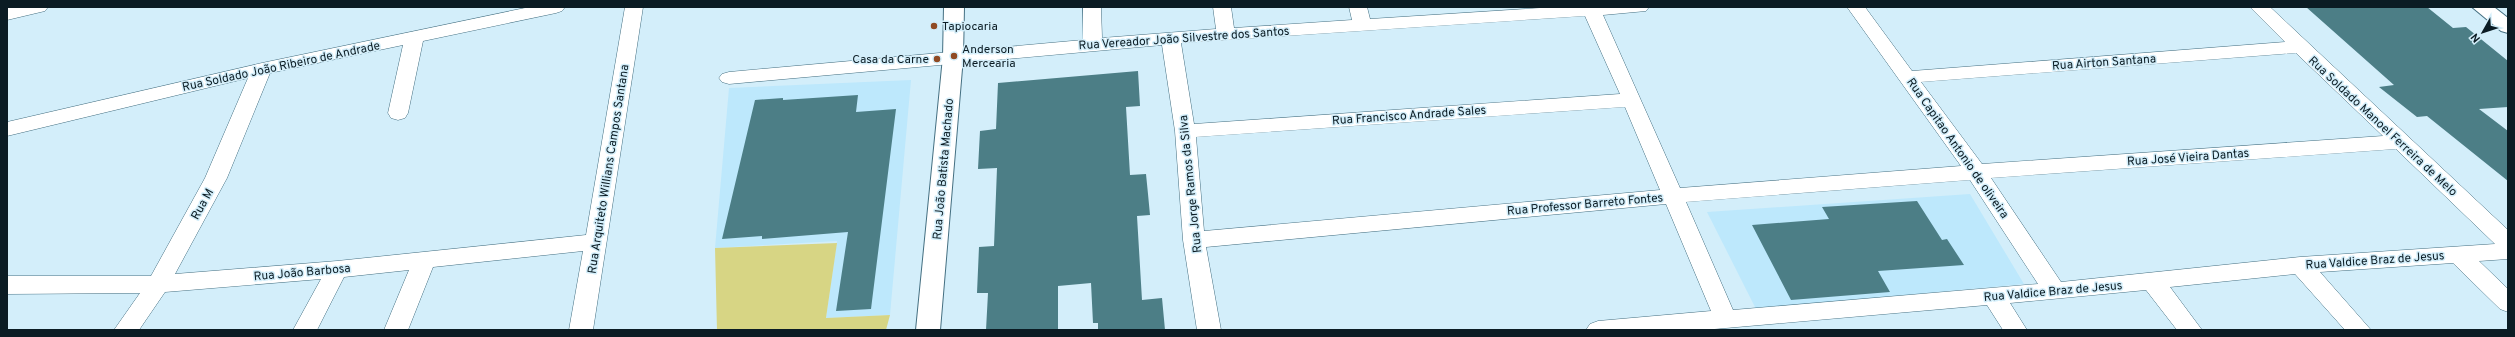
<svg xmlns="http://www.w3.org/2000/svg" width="2515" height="337" viewBox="0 0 2515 337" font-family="Overpass,sans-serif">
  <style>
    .built { fill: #bde8fc }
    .green { fill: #d7d584 }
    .building { fill: #4c7e86 }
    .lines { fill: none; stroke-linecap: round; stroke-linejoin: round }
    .street-casing { stroke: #446f81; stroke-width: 1 }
    .secondary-casing { stroke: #446f81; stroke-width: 2 }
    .street { fill: #fff; fill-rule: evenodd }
    .secondary { fill: #fff; fill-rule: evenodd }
    .poi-dot { fill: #904a23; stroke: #d3eefa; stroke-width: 1.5 }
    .labels { text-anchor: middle; stroke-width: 3; stroke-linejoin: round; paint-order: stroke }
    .poi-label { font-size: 12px; fill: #0b1c24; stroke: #d3eefa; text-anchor: start }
    .street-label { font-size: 12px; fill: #0b1c24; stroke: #d3eefa }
  </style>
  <rect width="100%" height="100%" fill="#d3eefa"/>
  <!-- built -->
  <g class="built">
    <polygon points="911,80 890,315 826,318 837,241 715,248 729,88"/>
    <polygon points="1970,194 2024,284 1756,309 1707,212"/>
  </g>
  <!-- green -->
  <polygon class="green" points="837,243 826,318 890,315 886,330 717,330 715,248"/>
  <!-- building -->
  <g class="building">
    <polygon points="2306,7 2427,7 2453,28 2466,27 2508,61 2508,107 2479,109 2508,131 2508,181 2427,116 2417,117 2379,87 2394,85"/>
    <polygon points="1138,71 1140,106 1126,107 1130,175 1146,174 1148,194 1150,215 1137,216 1142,300 1162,298 1165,330 1098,330 1098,323 1093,323 1091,283 1058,286 1058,330 986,330 988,293 977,293 979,247 994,246 997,168 978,169 980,131 996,129 998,83"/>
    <polygon points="858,95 856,112 896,109 871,309 836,311 848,232 762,239 762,236 722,239 755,100 783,98 783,100"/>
    <polygon points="1917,201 1942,240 1947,239 1964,265 1878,271 1890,292 1791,300 1752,225 1829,219 1822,207"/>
  </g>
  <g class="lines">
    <!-- street casing -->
    <g class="street-casing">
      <g id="street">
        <polygon points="14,7 48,7 45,11 7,20 7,8"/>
        <polygon points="530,7 565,7 562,11 556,13 423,41 408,113 405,118 398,120 391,118 388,113 403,45 270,73 227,178 175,274 337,261 586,235 625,7 643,7 593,330 569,330 583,251 433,267 408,330 384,330 409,270 344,277 317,330 293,330 321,279 165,292 139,330 114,330 140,293 7,294 7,276 151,276 205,178 248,78 7,136 7,122 262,63"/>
        <path d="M 1083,7 L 1101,7 L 1102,38 L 1216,29 L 1213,7 L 1231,7 L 1234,28 L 1352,20 L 1349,7 L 1367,7 L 1370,19 L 1556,7 L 1649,7 L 1646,11 L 1603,15 L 1680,188 L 1961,166 L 1847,7 L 1865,7 L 1912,71 L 2285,42 L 2250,7 L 2270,7 L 2508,230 L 2508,259 L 2479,261 L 2508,289 L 2508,312 L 2500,309 L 2453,263 L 2320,272 L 2371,330 L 2345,330 L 2295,274 L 2170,287 L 2202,330 L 2177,330 L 2146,290 L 2010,303 L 2027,330 L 2003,330 L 1987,305 L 1703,330 L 1586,330 L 1590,324 L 1598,321 L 1711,311 L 1666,204 L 1206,247 L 1221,330 L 1197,330 L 1183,240 L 1175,131 L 1162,45 L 729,84 L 722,82 L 719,78 L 722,74 L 729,72 L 1083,40 ZM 1585,16 L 1620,94 L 1194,124 L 1181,43 ZM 2296,53 L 2383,136 L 1982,164 L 1921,82 ZM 1625,107 L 1660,190 L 1204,231 L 1196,137 ZM 2396,149 L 2495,244 L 2300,257 L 2061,282 L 1991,178 ZM 1970,180 L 2038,284 L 1733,310 L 1686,202 Z"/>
      </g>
    </g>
    <!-- secondary casing -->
    <g class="secondary-casing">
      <g id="secondary">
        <polygon points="944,7 964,7 963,57 940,330 916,330 943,57"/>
        <polygon points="2472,7 2494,7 2508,18 2508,33 2501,31"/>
      </g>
    </g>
    <!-- street -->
    <use href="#street" class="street"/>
    <!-- secondary -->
    <use href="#secondary" class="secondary"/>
  </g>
  <!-- markers -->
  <g class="poi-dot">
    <circle cx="934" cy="26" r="4"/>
    <circle cx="954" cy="56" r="4"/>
    <circle cx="937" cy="59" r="4"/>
  </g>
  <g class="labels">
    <!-- poi labels -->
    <g class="poi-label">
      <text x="942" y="30">Tapiocaria</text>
      <text x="962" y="53">Anderson<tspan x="962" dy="14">Mercearia</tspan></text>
      <text x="929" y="63" text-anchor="end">Casa da Carne</text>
    </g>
    <!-- street labels -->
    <g class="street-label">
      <text transform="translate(1184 38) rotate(-4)" y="4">Rua Vereador João Silvestre dos Santos</text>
      <text transform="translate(2104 62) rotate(-4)" y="4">Rua Airton Santana</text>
      <text transform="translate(281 66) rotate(-12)" y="4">Rua Soldado João Ribeiro de Andrade</text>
      <text transform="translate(1409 115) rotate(-4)" y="4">Rua Francisco Andrade Sales</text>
      <text transform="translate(2383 126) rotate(43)" y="4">Rua Soldado Manoel Ferreira de Melo</text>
      <text transform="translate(1958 148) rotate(55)" y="4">Rua Capitao Antonio de oliveira</text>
      <text transform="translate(2188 157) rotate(-4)" y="4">Rua José Vieira Dantas</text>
      <text transform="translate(608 169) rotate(-81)" y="4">Rua Arquiteto Willians Campos Santana</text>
      <text transform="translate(943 169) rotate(-85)" y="4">Rua João Batista Machado</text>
      <text transform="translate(1190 184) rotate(-96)" y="4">Rua Jorge Ramos da Silva</text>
      <text transform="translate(202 204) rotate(-61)" y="4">Rua M</text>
      <text transform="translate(1585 204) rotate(-5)" y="4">Rua Professor Barreto Fontes</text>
      <text transform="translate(2375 260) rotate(-4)" y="4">Rua Valdice Braz de Jesus</text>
      <text transform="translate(302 272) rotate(-5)" y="4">Rua João Barbosa</text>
      <text transform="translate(2053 291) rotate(-5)" y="4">Rua Valdice Braz de Jesus</text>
    </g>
  </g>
  <!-- border -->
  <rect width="2515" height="337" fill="none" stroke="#0b1c24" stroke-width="16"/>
  <!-- north arrow -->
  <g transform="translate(2483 32) rotate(231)" stroke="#d3eefa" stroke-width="3" paint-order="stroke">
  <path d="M0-3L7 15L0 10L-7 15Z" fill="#0b1c24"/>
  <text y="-6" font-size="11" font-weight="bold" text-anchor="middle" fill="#0b1c24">N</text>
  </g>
</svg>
